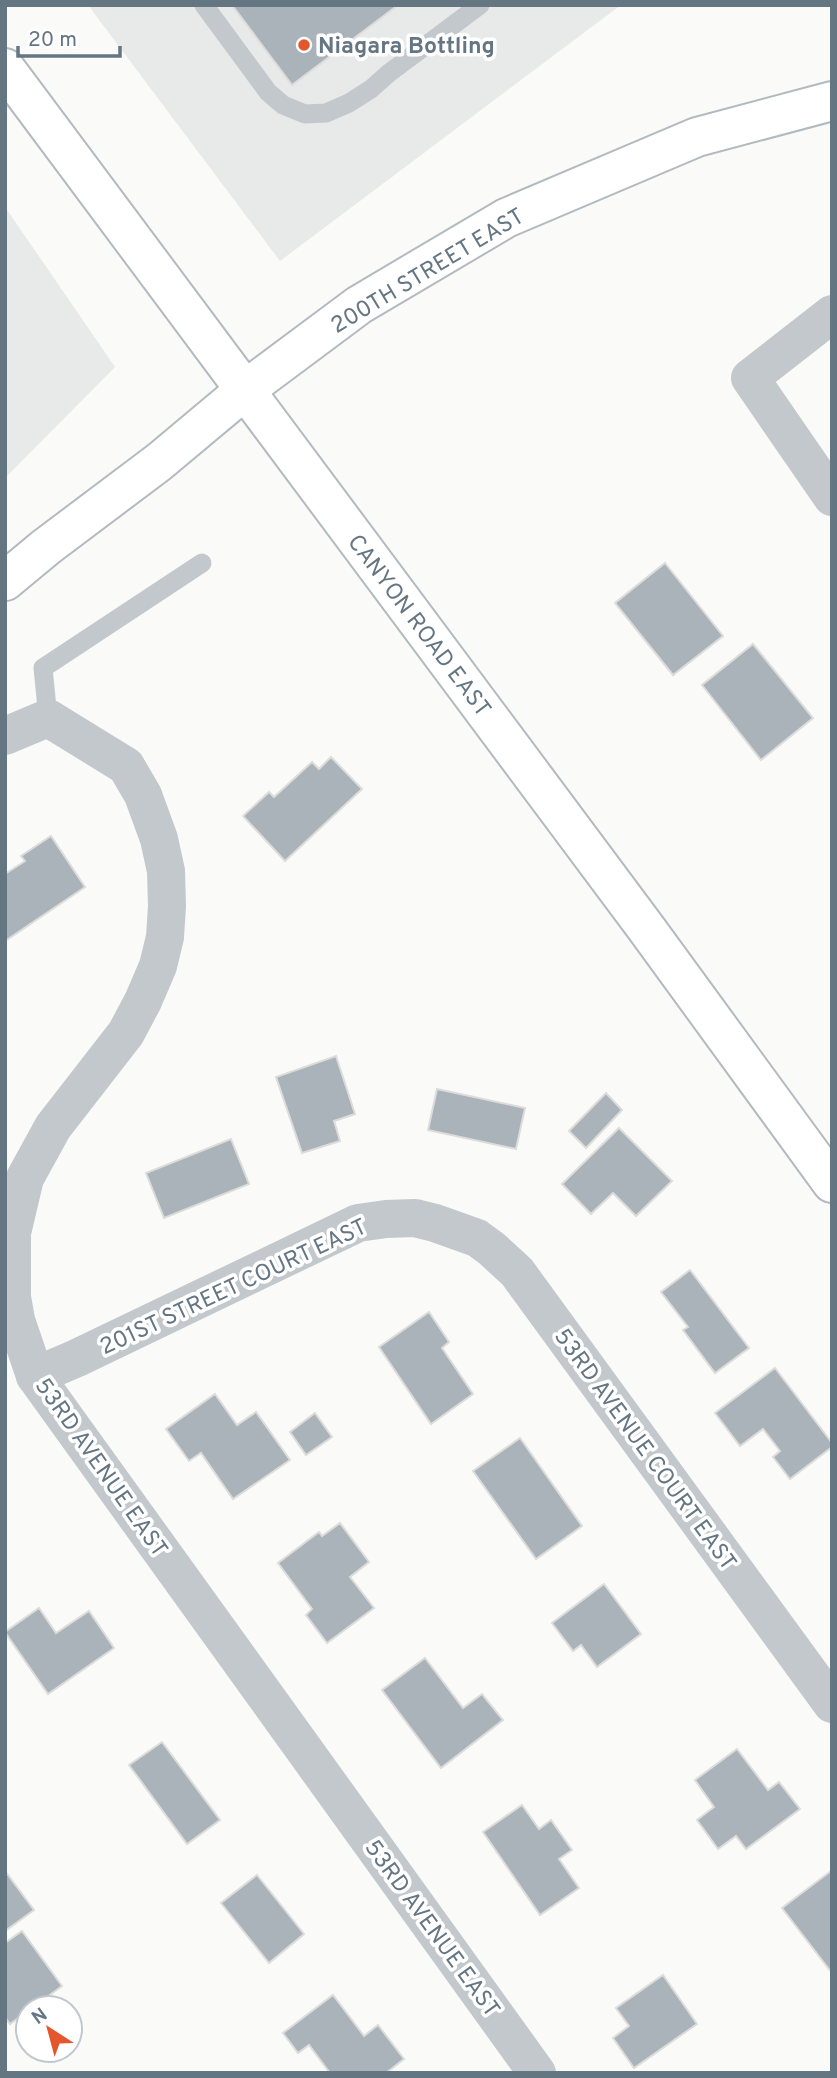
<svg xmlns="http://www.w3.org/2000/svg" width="837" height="2078" viewBox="0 0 837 2078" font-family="Overpass,sans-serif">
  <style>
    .built { fill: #e8e9e9 }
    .building { fill: #aab3b9; stroke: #dcdcda; stroke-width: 2 }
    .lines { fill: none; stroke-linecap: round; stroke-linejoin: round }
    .secondary-casing { stroke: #b3babf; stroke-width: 42 }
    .lane { stroke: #c3c8cc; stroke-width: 19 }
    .street { stroke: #c3c8cc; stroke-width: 38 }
    .secondary { stroke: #fff; stroke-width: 38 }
    .poi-dot { fill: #e4572e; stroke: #fff; stroke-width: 2.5 }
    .labels { text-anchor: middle; stroke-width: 7; stroke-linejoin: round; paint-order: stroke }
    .poi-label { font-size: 23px; font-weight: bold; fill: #657683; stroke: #fff; text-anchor: start }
    .street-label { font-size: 23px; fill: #657683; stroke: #fff }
  </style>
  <rect width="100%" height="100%" fill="#fafaf8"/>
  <!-- built -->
  <g class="built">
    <polygon points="88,5 621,5 280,261"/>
    <polygon points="5,207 115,367 5,478"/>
  </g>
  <!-- building -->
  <g class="building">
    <polygon points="232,5 398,5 292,85"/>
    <polygon points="665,563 723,636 673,675 615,603"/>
    <polygon points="753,644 813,718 761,760 702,685"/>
    <polygon points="331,757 362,789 285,861 243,816 269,792 274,797 312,762 319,769"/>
    <polygon points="51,836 85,887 5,941 5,874 25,861 21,856"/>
    <polygon points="336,1056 355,1114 334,1121 340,1141 302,1153 276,1077"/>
    <polygon points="437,1089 525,1108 516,1149 428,1130"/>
    <polygon points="606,1093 622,1110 586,1148 569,1131"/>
    <polygon points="619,1128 672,1181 636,1216 613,1193 591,1214 562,1184"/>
    <polygon points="231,1139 249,1184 164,1218 146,1173"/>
    <polygon points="690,1270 749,1348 715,1373 683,1330 688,1327 661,1292"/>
    <polygon points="429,1312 449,1342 442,1348 473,1394 431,1424 379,1347"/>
    <polygon points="775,1368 832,1443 832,1447 790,1479 773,1457 780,1451 763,1429 740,1446 715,1413"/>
    <polygon points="215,1394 237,1425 256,1412 290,1460 233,1499 201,1453 189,1461 166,1429"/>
    <polygon points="315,1413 332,1437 306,1455 290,1432"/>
    <polygon points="520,1438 582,1526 536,1559 473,1471"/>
    <polygon points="340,1523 369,1562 350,1577 374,1608 327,1643 306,1615 312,1609 278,1563 319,1532 322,1536"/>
    <polygon points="604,1584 641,1634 597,1667 581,1645 573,1651 552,1623"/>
    <polygon points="39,1608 56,1633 89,1611 114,1648 48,1694 5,1632"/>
    <polygon points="425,1658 463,1708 482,1694 503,1720 441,1768 382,1690"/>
    <polygon points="162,1742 220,1820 187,1844 129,1765"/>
    <polygon points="737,1749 768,1790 779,1782 800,1809 746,1849 736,1836 718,1849 697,1820 714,1807 695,1780"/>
    <polygon points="522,1805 539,1829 551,1820 572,1850 559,1859 579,1888 540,1915 483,1832"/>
    <polygon points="5,1871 34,1910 5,1931"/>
    <polygon points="831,1871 832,1872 832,1973 782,1908"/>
    <polygon points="257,1875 304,1934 269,1963 221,1903"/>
    <polygon points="22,1931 62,1986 32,2008 28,2008 28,2011 10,2024 5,2017 5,1943"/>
    <polygon points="663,1975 697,2024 634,2068 613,2038 629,2026 616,2008"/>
    <polygon points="333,1995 364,2036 378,2025 404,2059 386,2073 330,2073 309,2045 298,2053 283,2033"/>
  </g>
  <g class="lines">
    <!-- secondary casing -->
    <g class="secondary-casing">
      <g id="secondary">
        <polyline points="5,68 646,928 832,1183"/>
        <polyline points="5,581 46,547 159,462 245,390 359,305 506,218 697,137 832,101"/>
      </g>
    </g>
    <!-- lane -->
    <g class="lane">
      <polyline points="204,5 268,92 283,105 305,114 326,113 349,103 371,89 389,73 480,5"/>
      <polyline points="48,718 43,668 202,563"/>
    </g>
    <!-- street -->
    <g class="street">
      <polyline points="832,314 750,378 832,497"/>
      <polyline points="5,736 48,718 126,766 143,795 159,839 166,871 167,906 165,937 158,966 143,1001 126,1033 53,1127 25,1178 12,1233 12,1297 16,1320 35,1376 537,2073"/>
      <polyline points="35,1376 77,1358 358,1223 386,1219 415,1218 435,1223 477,1238 492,1249 517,1272 832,1704"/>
    </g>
    <!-- secondary -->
    <use href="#secondary" class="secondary"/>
  </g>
  <!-- markers -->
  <circle class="poi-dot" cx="304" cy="45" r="7"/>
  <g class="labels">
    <!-- poi labels -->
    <g class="poi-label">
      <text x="318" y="53">Niagara Bottling</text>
    </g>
    <!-- street labels -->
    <g class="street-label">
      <text transform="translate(427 270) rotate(-31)" y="8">200TH STREET EAST</text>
      <text transform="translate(420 625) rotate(53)" y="8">CANYON ROAD EAST</text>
      <text transform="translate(233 1286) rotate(-25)" y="8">201ST STREET COURT EAST</text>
      <text transform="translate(646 1449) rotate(54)" y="8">53RD AVENUE COURT EAST</text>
      <text transform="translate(102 1467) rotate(55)" y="8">53RD AVENUE EAST</text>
      <text transform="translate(433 1928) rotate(54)" y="8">53RD AVENUE EAST</text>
    </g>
  </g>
  <!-- border -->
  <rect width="837" height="2078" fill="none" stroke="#657683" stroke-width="14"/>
  <!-- north arrow -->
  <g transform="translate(49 2029) rotate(324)"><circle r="33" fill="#ffffff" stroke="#c1c8cd" stroke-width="2"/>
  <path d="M0-5L12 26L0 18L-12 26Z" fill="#e4572e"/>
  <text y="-10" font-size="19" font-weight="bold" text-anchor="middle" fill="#657683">N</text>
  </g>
  <!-- scale -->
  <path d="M18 46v10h102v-10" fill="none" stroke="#657683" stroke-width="3.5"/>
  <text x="28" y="46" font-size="21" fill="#657683" stroke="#ffffff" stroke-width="5" paint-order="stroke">20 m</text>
</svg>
